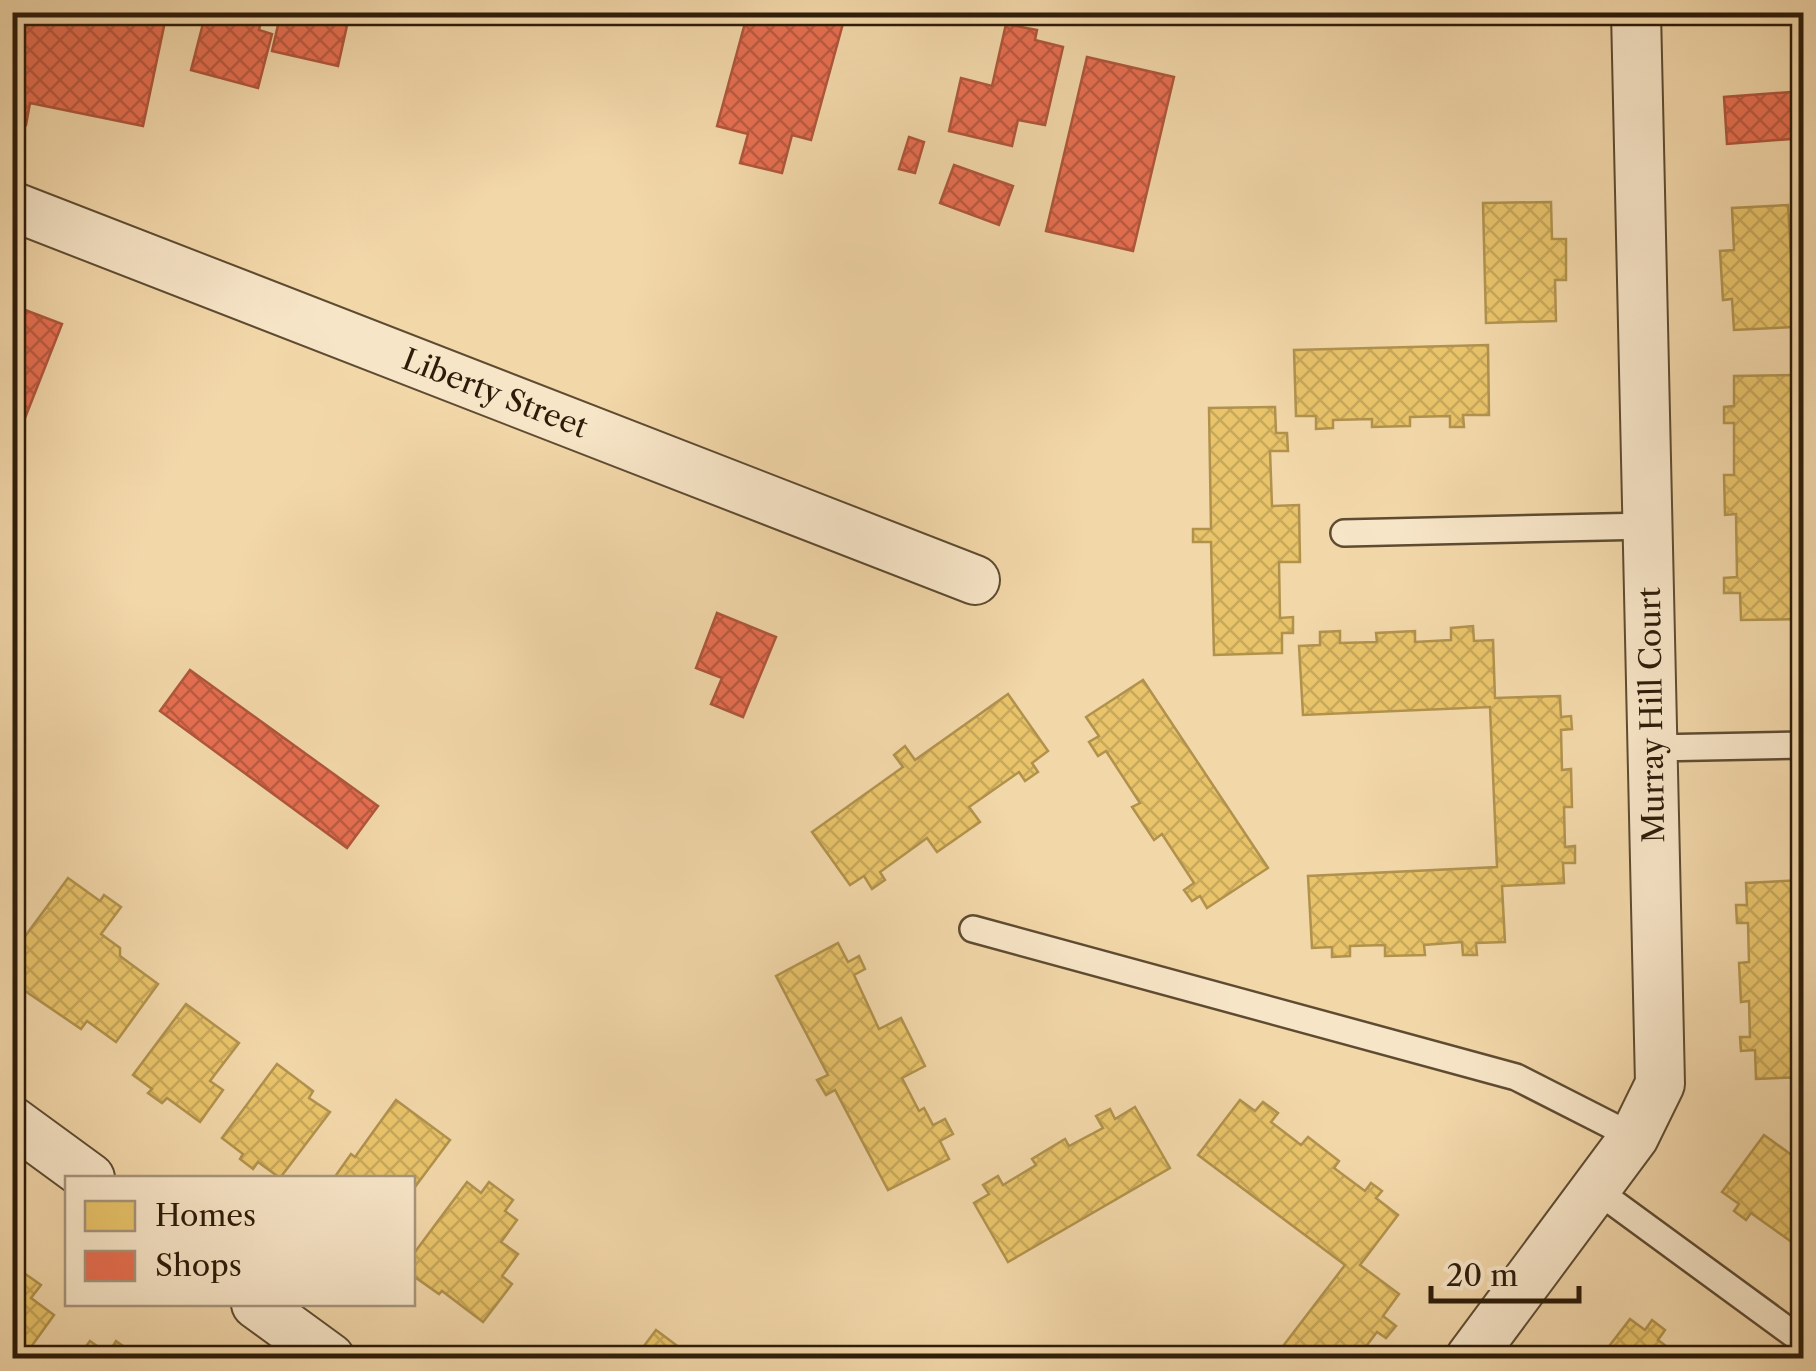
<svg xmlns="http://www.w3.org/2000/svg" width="1816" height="1371" viewBox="0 0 1816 1371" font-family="'Libre Caslon Text',serif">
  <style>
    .homes { fill: url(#homes-cross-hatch); stroke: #b1924d; stroke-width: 2.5 }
    .shops { fill: url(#shops-cross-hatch); stroke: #af563b; stroke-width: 2.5 }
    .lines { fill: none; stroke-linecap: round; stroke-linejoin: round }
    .lane-casing { stroke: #5e4b31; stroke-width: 30 }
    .street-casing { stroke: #5e4b31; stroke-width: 52 }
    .lane { stroke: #f7e5c7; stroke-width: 25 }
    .street { stroke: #f7e5c7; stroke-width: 48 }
    .labels { text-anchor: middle; stroke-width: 10; stroke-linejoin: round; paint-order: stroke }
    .street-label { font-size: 30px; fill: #2d1c09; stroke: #f7e5c7 }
  </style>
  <defs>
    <pattern id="homes-cross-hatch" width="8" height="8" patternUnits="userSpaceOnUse" patternTransform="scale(2.5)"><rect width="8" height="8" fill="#e9c46a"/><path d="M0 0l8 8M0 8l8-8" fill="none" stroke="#c8a85b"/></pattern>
    <pattern id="shops-cross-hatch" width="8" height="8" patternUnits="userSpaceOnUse" patternTransform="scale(2.5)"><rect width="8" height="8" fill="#e76f51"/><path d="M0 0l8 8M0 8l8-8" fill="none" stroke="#bc5a41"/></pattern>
  </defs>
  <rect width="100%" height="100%" fill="#f2d7a9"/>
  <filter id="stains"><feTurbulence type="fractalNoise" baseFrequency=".002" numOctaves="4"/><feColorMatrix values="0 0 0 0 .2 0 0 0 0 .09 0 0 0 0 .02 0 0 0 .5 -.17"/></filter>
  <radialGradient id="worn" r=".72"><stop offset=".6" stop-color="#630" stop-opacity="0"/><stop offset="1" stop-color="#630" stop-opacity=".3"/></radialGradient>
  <!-- homes -->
  <g class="homes">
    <polygon points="1551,202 1552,239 1566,239 1566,280 1555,280 1556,321 1486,323 1483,203"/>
    <polygon points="1788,205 1795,327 1734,330 1732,299 1723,300 1720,251 1734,250 1732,208"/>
    <polygon points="1488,345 1489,415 1463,415 1464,427 1450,427 1450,416 1410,417 1410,426 1372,427 1372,419 1333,420 1333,428 1316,429 1316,416 1296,416 1294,350"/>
    <polygon points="1795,375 1799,597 1804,597 1804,619 1741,620 1740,593 1724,593 1724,578 1737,577 1736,514 1725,515 1724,475 1734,475 1734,423 1724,423 1724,407 1734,406 1734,376"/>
    <polygon points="1275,407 1276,433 1287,433 1288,451 1270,451 1272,506 1299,505 1300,562 1279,562 1280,618 1293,617 1293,633 1282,633 1282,653 1214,655 1211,542 1193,542 1193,529 1211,529 1209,408"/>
    <polygon points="1473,626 1474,641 1493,640 1495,698 1560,696 1561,717 1571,716 1572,729 1561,730 1562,770 1571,769 1572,807 1564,807 1565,847 1575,846 1575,863 1563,863 1564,883 1502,886 1505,942 1476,943 1477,955 1463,955 1462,942 1424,945 1425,955 1385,956 1385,945 1350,946 1350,956 1332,957 1332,947 1312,948 1308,876 1497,867 1490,707 1303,715 1299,646 1320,645 1320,632 1340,631 1340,643 1377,642 1376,633 1415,631 1415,642 1451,640 1451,628"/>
    <polygon points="1143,680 1268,868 1207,908 1200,896 1192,901 1184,890 1194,883 1162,834 1154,840 1132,807 1140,803 1106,751 1098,756 1089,742 1099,736 1086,717"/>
    <polygon points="1008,694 1048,751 1032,763 1038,772 1025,781 1019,772 969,807 980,822 937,852 927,838 880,872 885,880 872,889 864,876 850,885 812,832 903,767 894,755 905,746 915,760"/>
    <polygon points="68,878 100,901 104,895 121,907 101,934 120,948 120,956 158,984 116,1042 87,1021 81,1029 12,982 12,954"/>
    <polygon points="1804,880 1804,1077 1756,1079 1755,1050 1741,1051 1740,1037 1750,1037 1749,1001 1741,1002 1739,963 1749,962 1748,923 1737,923 1736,905 1747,905 1746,883"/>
    <polygon points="838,943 848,962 859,956 865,969 854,975 879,1029 901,1018 925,1066 902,1078 919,1111 924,1108 933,1125 945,1119 953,1134 940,1141 949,1159 888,1190 835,1090 826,1095 817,1080 828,1075 776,976"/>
    <polygon points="186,1004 239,1043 210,1081 223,1090 200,1122 167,1098 162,1103 148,1093 152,1089 133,1075"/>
    <polygon points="277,1064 313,1091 309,1098 330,1112 280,1178 258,1162 253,1169 240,1159 243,1154 222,1138"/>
    <polygon points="396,1100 450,1140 412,1191 412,1178 334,1178 351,1154 355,1157"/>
    <polygon points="1240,1100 1255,1111 1263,1102 1278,1113 1271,1122 1301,1145 1308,1137 1339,1161 1334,1168 1365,1191 1371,1183 1382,1191 1376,1198 1398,1215 1360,1265 1399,1294 1383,1316 1396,1326 1386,1338 1377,1332 1357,1358 1274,1358 1345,1265 1198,1155"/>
    <polygon points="1135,1107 1170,1168 1008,1262 974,1203 989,1194 983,1185 998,1176 1003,1185 1036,1165 1032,1159 1065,1139 1069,1146 1103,1128 1096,1116 1110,1109 1115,1119"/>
    <polygon points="1764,1135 1804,1164 1804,1264 1794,1257 1800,1248 1751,1213 1746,1220 1734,1211 1739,1204 1722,1192"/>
    <polygon points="467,1182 481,1193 489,1182 513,1200 505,1211 517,1220 501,1242 518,1254 502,1276 512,1284 483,1322 442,1291 439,1294 412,1275 412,1256"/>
    <polygon points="24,1273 41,1285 31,1298 54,1315 23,1358 14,1358 12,1281 16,1284"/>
    <polygon points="1630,1319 1645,1330 1652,1320 1665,1330 1658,1340 1682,1358 1600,1358"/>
    <polygon points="656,1330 692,1357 691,1358 635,1358"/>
    <polygon points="90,1341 108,1354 116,1341 140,1358 77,1358"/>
  </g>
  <!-- shops -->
  <g class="shops">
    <polygon points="12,12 167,12 143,126 30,103 26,125 12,122"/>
    <polygon points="206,12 263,12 259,30 272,34 258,88 191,70"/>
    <polygon points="281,12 350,12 338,66 272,51"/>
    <polygon points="748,12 832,12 845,16 811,140 792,135 782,173 740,163 748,134 717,126"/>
    <polygon points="1006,24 1037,30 1035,40 1063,47 1045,125 1018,120 1012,146 949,131 961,78 992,86"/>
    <polygon points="1087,57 1174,77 1133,251 1046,231"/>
    <polygon points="1804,91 1804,138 1727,144 1724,97"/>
    <polygon points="909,137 924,142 915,173 899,169"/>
    <polygon points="954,165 1013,186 999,225 940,203"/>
    <polygon points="12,305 62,324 12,451"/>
    <polygon points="717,613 776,637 743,717 711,704 722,678 696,668"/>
    <polygon points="190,670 378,806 347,848 160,711"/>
  </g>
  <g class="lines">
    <!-- lane casing -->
    <g class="lane-casing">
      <g id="lane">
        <polyline points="1344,533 1648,526"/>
        <polyline points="1653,748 1804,745"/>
        <polyline points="973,929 1516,1077 1634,1137"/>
        <polyline points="1595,1189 1804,1342"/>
      </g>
    </g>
    <!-- street casing -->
    <g class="street-casing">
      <g id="street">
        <path id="s1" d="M 12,206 L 975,580"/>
        <polyline points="12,1121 90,1178"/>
        <polyline points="256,1304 330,1358"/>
        <polyline points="1470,1358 1634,1137 1660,1084 1636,12"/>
      </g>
    </g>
    <!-- lane -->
    <use href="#lane" class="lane"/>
    <!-- street -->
    <use href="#street" class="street"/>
  </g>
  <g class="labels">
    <!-- street labels -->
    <g class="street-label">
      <text dy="10" stroke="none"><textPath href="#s1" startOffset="518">Liberty Street</textPath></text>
      <text transform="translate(1652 715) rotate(-91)" y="10">Murray Hill Court</text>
    </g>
  </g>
  <!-- margin -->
  <rect width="1816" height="1371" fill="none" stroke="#f2d7a9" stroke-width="50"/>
  <rect x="15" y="15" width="1786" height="1341" fill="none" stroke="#2d1c09" stroke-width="5"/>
  <rect x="25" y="25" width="1766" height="1321" fill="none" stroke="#2d1c09" stroke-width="2.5"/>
  <!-- legend -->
  <rect x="65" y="1176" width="350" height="130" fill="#f7e5c7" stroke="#a6957b" stroke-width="2.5"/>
  <rect x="85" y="1201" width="50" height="30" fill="#e9c46a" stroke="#a6957b" stroke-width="2.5"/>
  <text x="155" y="1226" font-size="30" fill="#2d1c09">Homes</text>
  <rect x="85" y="1251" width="50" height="30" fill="#e76f51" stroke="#a6957b" stroke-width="2.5"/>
  <text x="155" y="1276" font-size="30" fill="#2d1c09">Shops</text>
  <!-- scale -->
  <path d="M1431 1286v15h148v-15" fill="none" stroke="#2d1c09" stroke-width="5"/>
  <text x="1446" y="1286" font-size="30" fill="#2d1c09" stroke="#f7e5c7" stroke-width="8" paint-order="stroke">20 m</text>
  <rect width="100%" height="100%" filter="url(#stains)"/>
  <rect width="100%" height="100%" fill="url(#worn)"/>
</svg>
